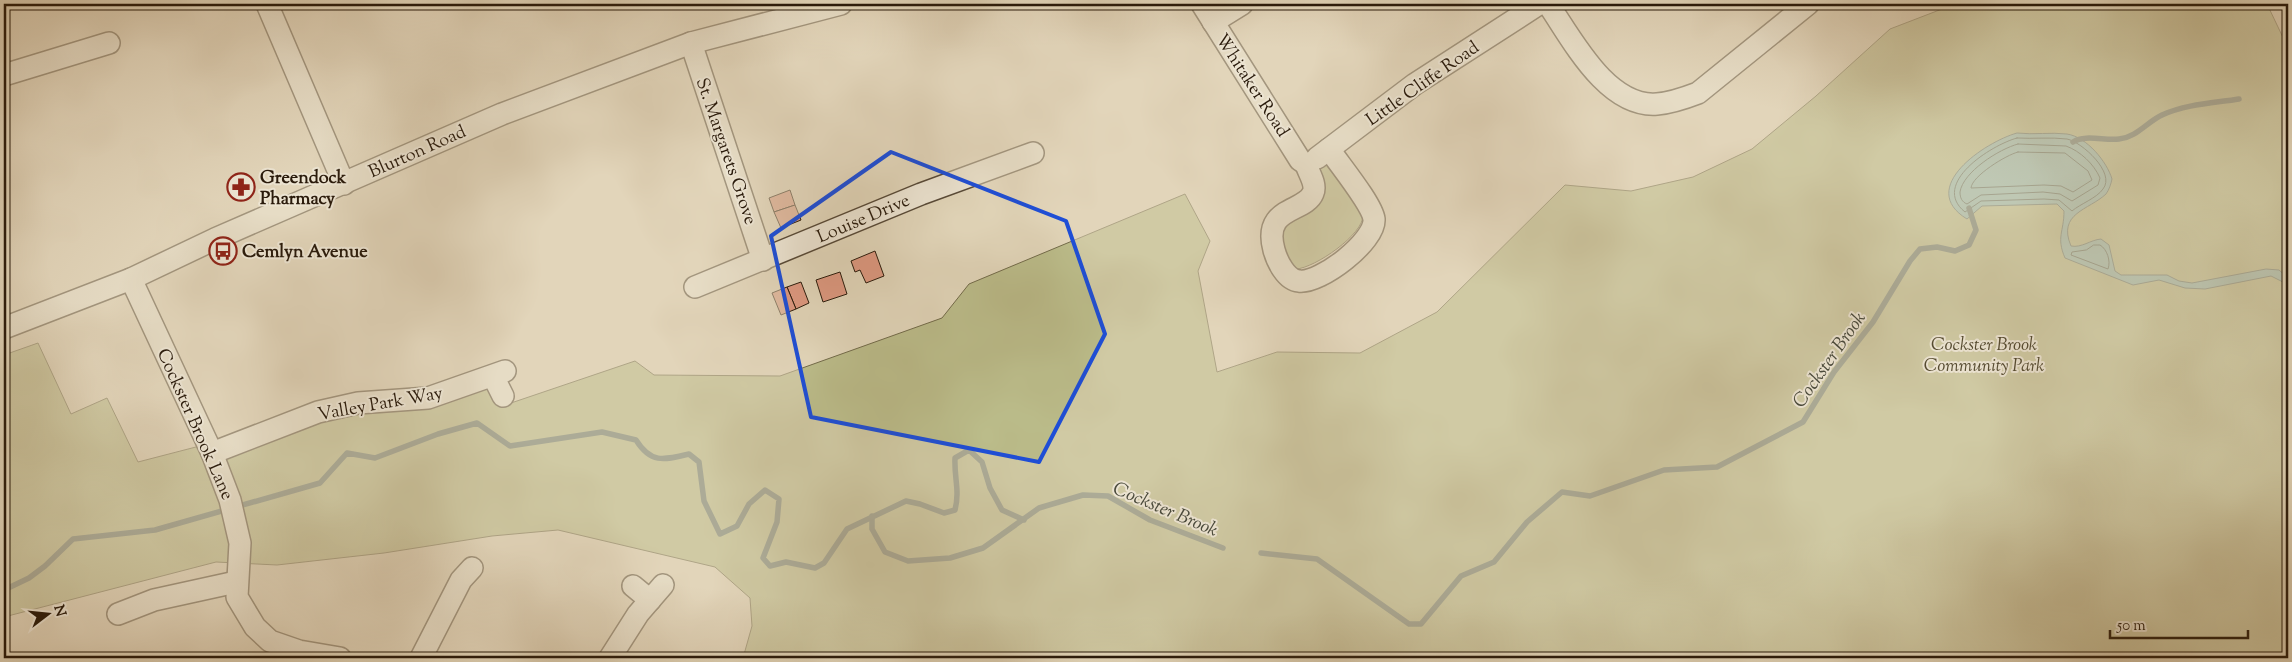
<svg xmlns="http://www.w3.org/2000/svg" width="2292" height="662" viewBox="0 0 2292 662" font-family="'Sorts Mill Goudy',serif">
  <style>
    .green { fill: #bbbc8a; stroke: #726b4a }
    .water { fill: #95b9ae; stroke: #6a796d }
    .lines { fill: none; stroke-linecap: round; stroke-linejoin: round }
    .shore { stroke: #5f6a5c; stroke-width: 1 }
    .stream { stroke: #6a796d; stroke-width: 5.5 }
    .building { fill: #de9981; stroke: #291a0b }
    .minor-casing { stroke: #574937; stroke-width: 24 }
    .minor { stroke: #ece4d2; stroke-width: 21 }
    .marked { fill: none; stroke: #1d4ed8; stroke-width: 4; stroke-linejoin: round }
    .labels { text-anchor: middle; stroke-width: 4; stroke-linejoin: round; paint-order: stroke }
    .street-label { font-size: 18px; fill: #291a0b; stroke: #ece4d2 }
    .poi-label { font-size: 18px; font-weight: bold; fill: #291a0b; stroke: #ece4d2; text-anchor: start }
    .park-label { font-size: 18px; font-style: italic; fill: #554b31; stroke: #ece4d2 }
    .water-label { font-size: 19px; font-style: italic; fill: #494a3c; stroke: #ece4d2 }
  </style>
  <rect width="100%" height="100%" fill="#e2d6ba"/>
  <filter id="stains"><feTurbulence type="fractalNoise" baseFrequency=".004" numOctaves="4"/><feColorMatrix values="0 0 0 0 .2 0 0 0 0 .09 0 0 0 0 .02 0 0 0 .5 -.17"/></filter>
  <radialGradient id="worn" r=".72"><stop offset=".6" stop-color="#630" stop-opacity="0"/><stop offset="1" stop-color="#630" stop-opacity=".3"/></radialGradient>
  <!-- green -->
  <g class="green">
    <polygon points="1955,4 2267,4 2288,48 2288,658 743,658 752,626 750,598 715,567 558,530 492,536 384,553 277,565 216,562 4,617 4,355 38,343 71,414 107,398 138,462 412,391 459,382 495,368 511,403 635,361 654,375 780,376 942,318 969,284 1185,194 1210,241 1198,271 1217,372 1277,352 1360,353 1437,312 1565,185 1631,191 1693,177 1752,149 1816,96 1890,29"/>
    <path d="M 1324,156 L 1363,215 C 1364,234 1315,268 1296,269 L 1281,252 L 1279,223 L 1310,201 L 1313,166 Z"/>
  </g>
  <!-- water -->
  <path class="water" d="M 2017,133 C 2034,135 2051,132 2067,134 C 2087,137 2107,162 2112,179 C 2111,184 2109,190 2106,194 C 2089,210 2057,213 2071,246 C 2082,248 2090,240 2101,239 L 2109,245 L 2115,271 L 2121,275 L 2167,275 L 2179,281 L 2192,283 L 2266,269 L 2279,270 L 2288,278 L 2288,288 L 2281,281 L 2271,276 L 2205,289 L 2185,288 L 2159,280 L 2133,285 L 2065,258 C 2056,237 2064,232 2064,211 L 2057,204 L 1982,206 L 1967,219 C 1916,188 1985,142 2017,133 Z"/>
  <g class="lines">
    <!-- shore -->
    <g class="shore">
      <path d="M 2017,138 C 2033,139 2051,137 2067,139 C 2082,142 2116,173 2103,189 C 2097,198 2080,204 2072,211 L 2059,200 L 2044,199 L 1981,201 L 1965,212 C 1930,184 1991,145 2017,138 Z"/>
      <path d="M 2018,144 L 2066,146 C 2080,151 2094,164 2100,178 L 2098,185 L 2072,201 L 2060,194 L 2043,192 L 1981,195 L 1967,204 C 1962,202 1960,198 1960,192 C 1963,172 1999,149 2018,144 Z"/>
      <path d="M 2018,152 L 2065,153 L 2088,171 L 2092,180 L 2073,192 L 2061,186 L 2044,185 L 1971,188 C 1972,176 2006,155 2018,152 Z"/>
      <path d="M 2094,245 L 2100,245 C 2107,249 2111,261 2108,269 L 2071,255 L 2072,252 L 2086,250 Z"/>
    </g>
    <!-- stream -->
    <g class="stream">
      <path d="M 2073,142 C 2085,134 2105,141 2119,139 C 2137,137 2147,122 2162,115 C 2186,104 2214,103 2239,99"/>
      <polyline points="872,516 872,529 885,552 908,561 950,558 983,548 1039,508 1083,495 1108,496 1150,520 1223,548"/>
      <polyline points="1261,553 1317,559 1409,624 1421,624 1461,576 1494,562 1527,522 1562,492 1590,496 1664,470 1717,467 1803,422 1834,372 1873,322 1910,261 1920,249 1937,247 1955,251 1969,245 1976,230 1969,208"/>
      <path d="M 4,590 L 29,578 L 45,566 L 73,539 L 155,530 L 320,483 L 347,453 L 375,458 L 438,434 L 477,423 L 510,446 L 602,432 L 636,440 C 651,464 664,460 689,454 L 699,462 L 704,501 L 720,534 L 737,526 L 749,504 L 765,490 L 779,499 L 777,522 L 763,558 L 770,566 L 786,562 L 815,568 L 824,563 L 847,529 L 906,501 L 920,504 L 944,513 L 955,510 C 960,490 954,478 955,458 L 969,450 L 982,462 L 990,488 L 1002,510 L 1024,520"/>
    </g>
  </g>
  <!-- building -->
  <g class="building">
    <polygon points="790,190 795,205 774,212 769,198"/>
    <polygon points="795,205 801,220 781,228 774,212"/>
    <polygon points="875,251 884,276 866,283 860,270 855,272 851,261"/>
    <polygon points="840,272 847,294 823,302 816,280"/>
    <polygon points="801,282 809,303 796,309 787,287"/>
    <polygon points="787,287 796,309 781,315 772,293"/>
  </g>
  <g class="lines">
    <!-- minor casing -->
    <g class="minor-casing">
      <g id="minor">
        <polyline points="267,4 344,184"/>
        <polyline points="1202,4 1300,160 1306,164"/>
        <path d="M 1548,4 C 1572,39 1607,108 1657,104 C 1671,103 1685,98 1698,93 L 1808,4"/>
        <polyline points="1213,22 1242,4"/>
        <polyline points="691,43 763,260"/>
        <polyline points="4,75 109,43"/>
        <polyline points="1317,158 1415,84 1539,4"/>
        <path d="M 1306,164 C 1308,172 1317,184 1313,193 C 1305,213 1262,206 1274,250 C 1277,261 1286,280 1299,281 C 1320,284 1376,241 1374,219 C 1372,204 1339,164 1329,149"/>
        <polyline points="131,279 212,453 230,500 240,543 237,597 255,627 270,641 299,651 340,658"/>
        <polyline points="695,287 921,194 1033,153"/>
        <polyline points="4,328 131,279 215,239 502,114 691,43 841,4"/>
        <polyline points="493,376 503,396"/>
        <polyline points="212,453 318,412 358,403 428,398 505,371"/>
        <polyline points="633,586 650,600"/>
        <polyline points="118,614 154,600 236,582"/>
        <polyline points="421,658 461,580 472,568"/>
        <polyline points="610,658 638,614 663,585"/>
      </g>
    </g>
    <!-- minor -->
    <use href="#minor" class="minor"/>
  </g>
  <!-- marked area -->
  <path d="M0 0H2292V662H0ZM 891,152 L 1066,221 L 1105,334 L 1039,462 L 811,417 L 771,236 Z" fill="#e2d6ba" fill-opacity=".55" fill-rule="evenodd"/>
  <path class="marked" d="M 891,152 L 1066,221 L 1105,334 L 1039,462 L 811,417 L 771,236 Z"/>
  <!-- icons -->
  <defs>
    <g id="pharmacy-ring" transform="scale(1.4375)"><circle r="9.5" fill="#ece4d2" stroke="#8f2418" stroke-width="1.5"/><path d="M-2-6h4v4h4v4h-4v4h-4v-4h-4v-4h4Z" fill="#8f2418"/></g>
    <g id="bus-ring" transform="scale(1.4375)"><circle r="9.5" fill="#ece4d2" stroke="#8f2418" stroke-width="1.5"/><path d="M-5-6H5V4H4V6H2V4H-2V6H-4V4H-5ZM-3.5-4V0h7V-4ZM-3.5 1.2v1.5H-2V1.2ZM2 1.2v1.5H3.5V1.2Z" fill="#8f2418"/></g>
  </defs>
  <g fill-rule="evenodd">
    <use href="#pharmacy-ring" x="241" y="187"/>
    <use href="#bus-ring" x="223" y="251"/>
  </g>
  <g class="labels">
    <!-- street labels -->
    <g class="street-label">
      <text transform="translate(1422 83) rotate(-35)" y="6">Little Cliffe Road</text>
      <text transform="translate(1253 85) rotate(57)" y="6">Whitaker Road</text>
      <text transform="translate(417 151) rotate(-24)" y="6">Blurton Road</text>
      <text transform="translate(727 151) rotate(71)" y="6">St. Margarets Grove</text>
      <text transform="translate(863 218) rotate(-23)" y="6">Louise Drive</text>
      <text transform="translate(380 403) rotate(-10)" y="6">Valley Park Way</text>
      <text transform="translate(196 424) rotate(66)" y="6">Cockster Brook Lane</text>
    </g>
    <!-- poi labels -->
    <g class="poi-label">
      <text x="260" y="183">Greendock<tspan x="260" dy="21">Pharmacy</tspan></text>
      <text x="242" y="257">Cemlyn Avenue</text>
    </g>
    <!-- park labels -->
    <g class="park-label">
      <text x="1984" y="350">Cockster Brook<tspan x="1984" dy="21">Community Park</tspan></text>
    </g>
    <!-- water labels -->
    <g class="water-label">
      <text transform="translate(1828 359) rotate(-55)" y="7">Cockster Brook</text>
      <text transform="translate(1166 508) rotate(23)" y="7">Cockster Brook</text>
    </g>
  </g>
  <!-- margin -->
  <rect width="2292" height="662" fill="none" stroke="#e2d6ba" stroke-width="20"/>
  <rect x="5" y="5" width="2282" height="652" fill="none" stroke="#291a0b" stroke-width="2.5"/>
  <rect x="10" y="10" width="2272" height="642" fill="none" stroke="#291a0b"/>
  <!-- north arrow -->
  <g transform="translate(48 614) rotate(74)" stroke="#ece4d2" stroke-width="4" paint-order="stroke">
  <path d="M0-4L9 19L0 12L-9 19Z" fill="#291a0b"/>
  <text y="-8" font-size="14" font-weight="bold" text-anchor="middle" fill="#291a0b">N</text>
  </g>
  <!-- scale -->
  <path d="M2110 630v8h138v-8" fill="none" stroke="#291a0b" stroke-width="2.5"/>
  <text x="2117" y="630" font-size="15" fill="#291a0b" stroke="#ece4d2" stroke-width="4" paint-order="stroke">50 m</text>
  <rect width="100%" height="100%" filter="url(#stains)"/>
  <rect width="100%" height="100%" fill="url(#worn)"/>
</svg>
